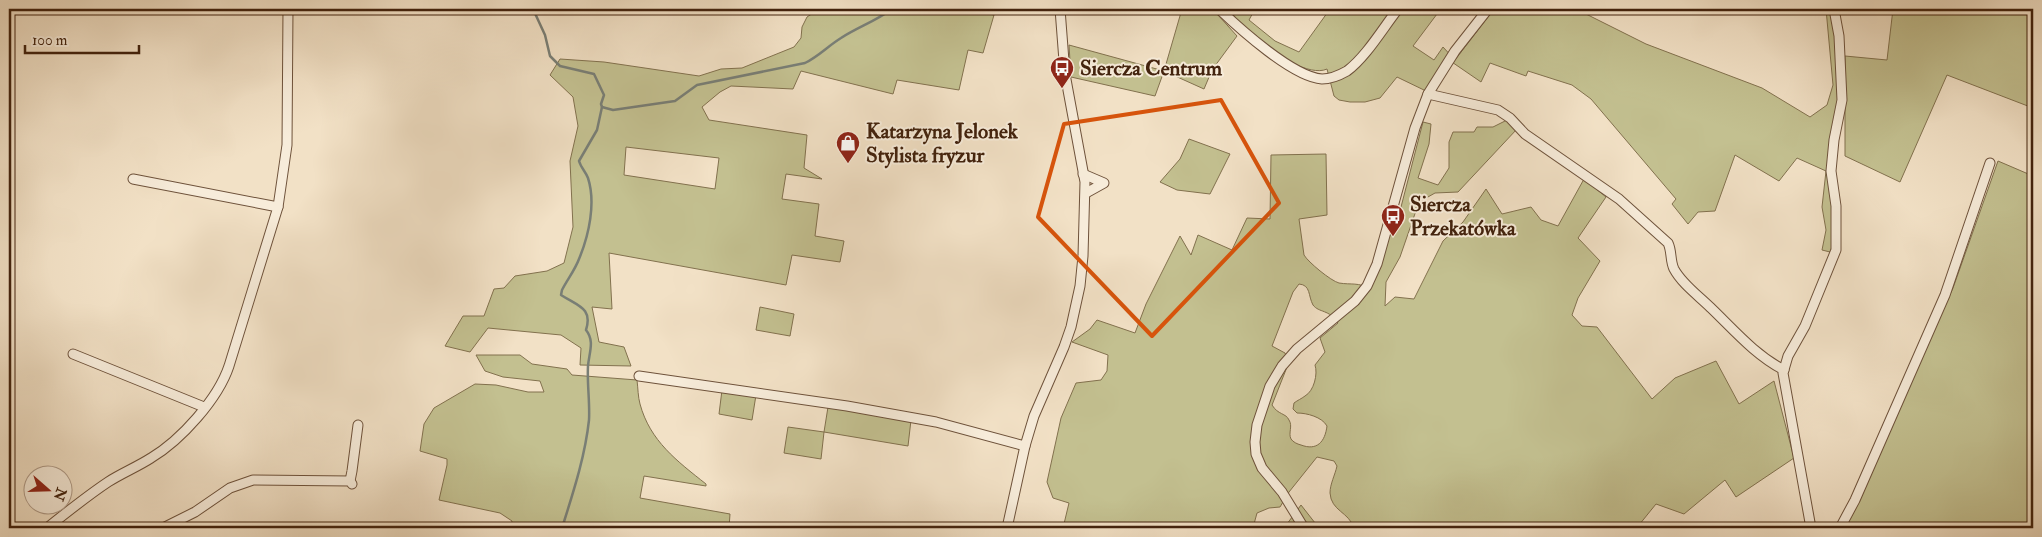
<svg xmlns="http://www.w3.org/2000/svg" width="2042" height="537" viewBox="0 0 2042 537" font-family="'IM FELL Double Pica',serif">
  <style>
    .green { fill: #c3c090; stroke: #82714e; fill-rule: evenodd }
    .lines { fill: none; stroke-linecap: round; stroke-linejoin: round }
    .stream { stroke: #797e75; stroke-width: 2.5 }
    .minor-casing { stroke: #6e523b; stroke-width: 11 }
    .minor { stroke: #f7ecda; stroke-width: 9 }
    .marked { fill: none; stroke: #d7540c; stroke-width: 4; stroke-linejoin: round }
    .labels { text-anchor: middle; stroke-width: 4; stroke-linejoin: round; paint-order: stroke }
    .poi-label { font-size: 21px; font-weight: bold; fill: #42220d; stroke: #f7ecda; text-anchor: start }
  </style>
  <rect width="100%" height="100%" fill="#f2e1c6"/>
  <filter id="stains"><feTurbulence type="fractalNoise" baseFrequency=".004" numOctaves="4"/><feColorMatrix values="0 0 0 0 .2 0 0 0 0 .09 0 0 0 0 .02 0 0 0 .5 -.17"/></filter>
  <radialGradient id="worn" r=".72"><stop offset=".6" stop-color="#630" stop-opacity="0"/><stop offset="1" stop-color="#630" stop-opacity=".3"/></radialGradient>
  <!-- green -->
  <g class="green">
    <path d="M 869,9 L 965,9 L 994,15 L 983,53 L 968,50 L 959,90 L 897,80 L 893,94 L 801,71 L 793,89 L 731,86 L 720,92 L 702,107 L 709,120 L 807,135 L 804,168 L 822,179 L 786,174 L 782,199 L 819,204 L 815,236 L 844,241 L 840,262 L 792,255 L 786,285 L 609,253 L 612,309 L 592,307 L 599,342 L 624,347 L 631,366 L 580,365 L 581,348 L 561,335 L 488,328 L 470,352 L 445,346 L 463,316 L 484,316 L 494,289 L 504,288 L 515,276 L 547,271 L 564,263 L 573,227 L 570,161 L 578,126 L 573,97 L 550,75 L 560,59 L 604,62 L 699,76 L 721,69 L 742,68 L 794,47 L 801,38 L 802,27 L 807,17 L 816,11 L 839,12 L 867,11 ZM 626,147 L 719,158 L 715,189 L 624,175 Z"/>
    <polygon points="1182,9 1208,9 1218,15 1237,36 1212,70 1204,89 1164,71 1155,96 1071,77 1069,45 1164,71"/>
    <path d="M 1228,9 L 1255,9 L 1249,20 L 1275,41 L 1299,52 L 1330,9 L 1433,9 L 1437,14 L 1413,46 L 1434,60 L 1443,47 L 1455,60 L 1494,9 L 1576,9 L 1646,44 L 1762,88 L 1810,117 L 1827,105 L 1833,85 L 1826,9 L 1831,9 L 1835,32 L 1838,101 L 1832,135 L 1834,241 L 1830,252 L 1822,250 L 1826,230 L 1822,207 L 1826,171 L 1797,158 L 1779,181 L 1735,155 L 1715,211 L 1698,212 L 1688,224 L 1672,204 L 1676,199 L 1591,99 L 1572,85 L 1528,71 L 1526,76 L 1490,63 L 1481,82 L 1446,58 L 1426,91 L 1397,77 L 1380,98 L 1365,102 L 1350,102 L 1339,100 L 1334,96 L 1327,69 C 1310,77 1274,54 1260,43 C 1248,33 1238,20 1228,9 Z"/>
    <polygon points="1893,9 2033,9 2033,108 1947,75 1900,182 1845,156 1845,56 1887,60"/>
    <path d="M 1507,120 L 1517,129 L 1458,192 L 1435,193 L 1419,202 L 1400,257 L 1386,282 L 1385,306 L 1395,297 L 1414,299 L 1443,241 L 1463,222 L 1486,189 L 1502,214 L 1531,207 L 1541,220 L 1558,226 L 1584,179 L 1606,197 L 1578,238 L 1600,261 L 1578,298 L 1572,315 L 1582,326 L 1597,327 L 1652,399 L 1675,378 L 1716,361 L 1739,404 L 1774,381 L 1794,458 L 1736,497 L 1725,480 L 1684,514 L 1656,504 L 1639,525 L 1642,528 L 1354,528 C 1349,512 1331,511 1330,493 C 1330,484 1335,475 1337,466 L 1334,461 L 1317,457 L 1289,492 L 1280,507 L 1269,508 L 1257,513 L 1254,524 L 1255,528 L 1063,528 L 1069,503 L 1053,498 L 1047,482 L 1061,418 L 1076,383 L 1101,380 L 1107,371 L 1108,355 L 1072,342 L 1090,329 L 1097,320 L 1135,333 L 1146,304 L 1180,236 L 1191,255 L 1198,235 L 1232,250 L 1247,218 L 1270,219 L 1271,155 L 1326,154 L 1327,215 L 1299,219 L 1304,255 C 1308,262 1331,281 1339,283 C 1351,285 1359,282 1370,289 L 1394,217 L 1401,207 L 1423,122 L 1431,124 L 1429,144 L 1418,178 L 1438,185 L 1449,168 L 1449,142 L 1453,132 L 1474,132 L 1477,127 L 1493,127 ZM 1299,284 C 1311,285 1308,296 1313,305 C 1319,313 1329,309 1338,323 L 1320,338 L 1325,352 L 1315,365 C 1318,374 1314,391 1305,396 C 1301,399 1298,400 1294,403 L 1293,409 L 1297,413 C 1307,413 1322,417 1327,426 C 1325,442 1317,451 1301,445 C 1297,444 1293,442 1291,439 C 1288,433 1293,426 1289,420 C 1286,413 1278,415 1272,405 L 1289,362 L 1285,353 L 1272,346 L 1293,292 Z"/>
    <polygon points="1189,139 1230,154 1210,194 1177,190 1160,182 1180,159"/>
    <polygon points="1998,161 2033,176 2033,526 2032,528 1844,528 1953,288"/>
    <polygon points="760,307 794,314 790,336 756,330"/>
    <path d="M 476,355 L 520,355 L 532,364 L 567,369 L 572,375 L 637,380 C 638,388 638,397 640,404 C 650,441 677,461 706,484 L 706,486 L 644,476 L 640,498 L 730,514 L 729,528 L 511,528 L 512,521 L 500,513 L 439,500 L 447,465 L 447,459 L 420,451 L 424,424 L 434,408 L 475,384 L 496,385 L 528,392 L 544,392 L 540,381 L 503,377 L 485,371 Z"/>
    <polygon points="722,390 756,395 752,420 719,414"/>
    <polygon points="828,407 911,420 908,446 824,432 821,459 784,453 788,427 824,432"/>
    <polygon points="1301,505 1319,528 1284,528"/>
  </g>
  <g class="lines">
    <!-- stream -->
    <g class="stream">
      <path d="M 533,9 L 545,35 L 550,56 L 560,66 L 594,74 L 604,95 L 601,104 L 602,107 L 597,130 L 579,161 C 581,168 586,172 588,178 C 596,203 589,235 579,259 C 575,270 567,280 562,290 L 561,295 C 578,306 593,308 586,330 C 595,341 589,353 588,366 C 587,384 590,402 589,420 C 585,457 573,493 562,528"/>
      <path d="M 602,107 L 613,110 L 675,101 L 697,85 L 805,63 C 819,56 828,46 841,38 C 858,27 876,21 892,9"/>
    </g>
    <!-- minor casing -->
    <g class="minor-casing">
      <g id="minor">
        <path d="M 1219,9 C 1240,29 1293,77 1322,79 C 1330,79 1340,75 1347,71 C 1366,57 1383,28 1398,9"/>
        <path d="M 1428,94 L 1498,110 L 1510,118 L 1525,134 L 1619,199 L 1668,243 C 1672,251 1670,261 1674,269 C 1682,284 1699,296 1711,308 C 1734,330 1755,355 1784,370"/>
        <polyline points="1083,174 1104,183 1086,193"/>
        <polyline points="133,179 278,207"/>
        <polyline points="73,354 204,407"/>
        <polyline points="639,376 847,406 936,422 1025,446"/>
        <polyline points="350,481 352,471 358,425"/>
        <path d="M 47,528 C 67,512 87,496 108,482 C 122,473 137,467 151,458 C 181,440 218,399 229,366 L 278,207 L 287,145 L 288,9"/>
        <polyline points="163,528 195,512 230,488 253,480 350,481 352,484"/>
        <polyline points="1007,528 1025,446 1034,416 1064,347 1071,327 1080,286 1083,256 1085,182 1065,74 1060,9"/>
        <polyline points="1304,528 1282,492 1262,468 1256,454 1255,442 1257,425 1270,386 1282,366 1297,349 1355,301 1367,286 1377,264 1415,128 1428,94 1455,51 1488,9"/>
        <polyline points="1811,528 1783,373 1788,356 1805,326 1836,250 1836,206 1831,171 1834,140 1842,100 1839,36 1834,9"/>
        <polyline points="1840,528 1855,500 1945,295 1990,163"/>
      </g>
    </g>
    <!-- minor -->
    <use href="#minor" class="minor"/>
  </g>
  <!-- marked area -->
  <path class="marked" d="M 1221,100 L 1279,203 L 1152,336 L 1038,217 L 1064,124 Z"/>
  <!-- icons -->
  <defs>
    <g id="bus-pin" transform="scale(1.25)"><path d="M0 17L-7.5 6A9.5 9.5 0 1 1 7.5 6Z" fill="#8f2418" stroke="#f7ecda"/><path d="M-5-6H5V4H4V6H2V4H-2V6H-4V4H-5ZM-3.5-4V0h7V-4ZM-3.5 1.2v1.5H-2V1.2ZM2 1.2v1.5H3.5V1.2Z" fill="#fff"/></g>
    <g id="shop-pin" transform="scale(1.25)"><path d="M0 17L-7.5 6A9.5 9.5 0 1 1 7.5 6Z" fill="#8f2418" stroke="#f7ecda"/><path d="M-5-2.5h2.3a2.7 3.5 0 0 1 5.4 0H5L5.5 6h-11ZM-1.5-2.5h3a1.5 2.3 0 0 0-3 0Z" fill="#fff"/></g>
  </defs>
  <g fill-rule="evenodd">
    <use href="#bus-pin" x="1062" y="68"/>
    <use href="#shop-pin" x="848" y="143"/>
    <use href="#bus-pin" x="1393" y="216"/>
  </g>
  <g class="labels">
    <!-- poi labels -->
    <g class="poi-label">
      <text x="1080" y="75">Siercza Centrum</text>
      <text x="866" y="138">Katarzyna Jelonek<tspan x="866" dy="24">Stylista fryzur</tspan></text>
      <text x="1410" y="211">Siercza<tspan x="1410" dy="24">Przekatówka</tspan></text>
    </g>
  </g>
  <!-- margin -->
  <rect width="2042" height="537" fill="none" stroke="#f2e1c6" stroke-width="30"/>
  <rect x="10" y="10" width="2022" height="517" fill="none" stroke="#42220d" stroke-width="2.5"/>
  <rect x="15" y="15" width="2012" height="507" fill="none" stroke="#42220d"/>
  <!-- north arrow -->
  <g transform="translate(48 490) rotate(110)"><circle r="24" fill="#f7ecda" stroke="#af9b88"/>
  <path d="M0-4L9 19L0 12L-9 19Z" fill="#8f2418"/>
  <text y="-8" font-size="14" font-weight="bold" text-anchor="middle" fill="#42220d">N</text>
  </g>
  <!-- scale -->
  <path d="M25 45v8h114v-8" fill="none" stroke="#42220d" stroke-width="2.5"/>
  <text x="32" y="45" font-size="15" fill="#42220d" stroke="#f7ecda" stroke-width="4" paint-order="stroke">100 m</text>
  <rect width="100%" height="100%" filter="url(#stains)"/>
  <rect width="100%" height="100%" fill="url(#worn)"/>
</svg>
